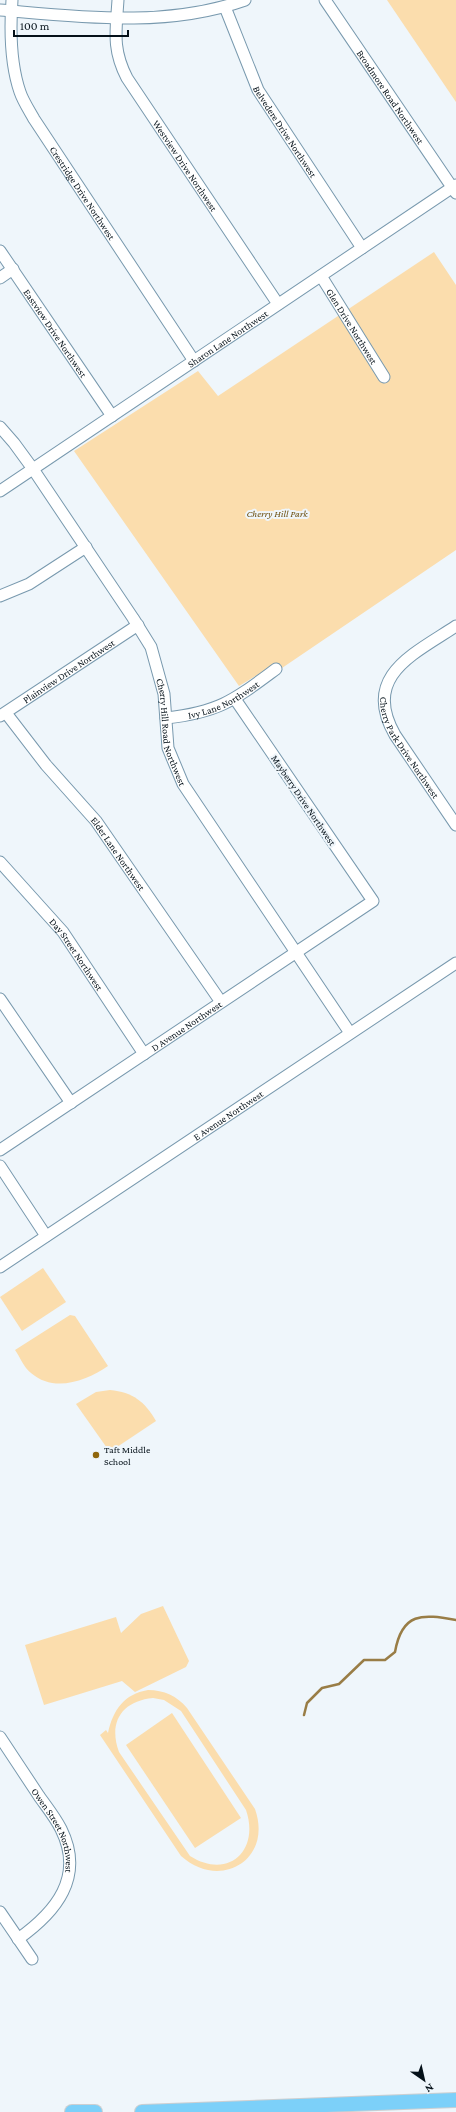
<svg xmlns="http://www.w3.org/2000/svg" width="456" height="2112" viewBox="0 0 456 2112" font-family="'Crimson Pro',serif">
  <style>
    .green { fill: #fbddad; fill-rule: evenodd }
    .lines { fill: none; stroke-linecap: round; stroke-linejoin: round }
    .stream { stroke: #997d46; stroke-width: 2.5 }
    .minor-casing { stroke: #7899ae; stroke-width: 13 }
    .major-casing { stroke: #cdcfd1; stroke-width: 16 }
    .minor { stroke: #fff; stroke-width: 11 }
    .major { stroke: #7cd0f9; stroke-width: 14 }
    .poi-dot { fill: #8f660c; stroke: #eff6fb; stroke-width: 1.5 }
    .labels { text-anchor: middle; stroke-width: 4; stroke-linejoin: round; paint-order: stroke }
    .street-label { font-size: 10px; fill: #051119; stroke: #eff6fb }
    .park-label { font-size: 10px; font-style: italic; fill: #6c4e0e; stroke: #eff6fb }
    .poi-label { font-size: 10px; fill: #051119; stroke: #eff6fb; text-anchor: start }
  </style>
  <rect width="100%" height="100%" fill="#eff6fb"/>
  <!-- green -->
  <g class="green">
    <polygon points="387,0 456,0 456,102"/>
    <polygon points="434,252 456,285 456,550 282,668 277,663 239,686 74,451 198,371 218,396"/>
    <polygon points="43,1268 66,1302 22,1331 0,1297"/>
    <path d="M 70,1315 L 75,1316 L 108,1366 C 86,1381 54,1393 31,1373 C 24,1368 20,1357 15,1350 Z"/>
    <path d="M 110,1390 C 133,1392 145,1402 156,1421 L 114,1449 L 107,1448 L 76,1404 L 96,1392 Z"/>
    <polygon points="163,1606 189,1661 186,1667 135,1692 122,1681 44,1705 25,1645 116,1617 121,1633 141,1614"/>
    <path d="M 148,1690 C 164,1690 177,1696 187,1708 L 255,1809 C 273,1860 220,1891 181,1856 L 100,1735 L 106,1730 L 108,1733 C 113,1710 124,1694 148,1690 ZM 153,1698 L 164,1700 L 181,1711 L 246,1810 C 260,1851 228,1880 190,1856 L 119,1752 C 108,1722 122,1701 153,1698 Z"/>
    <polygon points="172,1713 241,1818 195,1848 126,1745"/>
  </g>
  <g class="lines">
    <!-- stream -->
    <path class="stream" d="M 304,1715 L 307,1703 L 322,1688 L 339,1684 L 364,1660 L 385,1660 L 395,1652 C 402,1612 422,1614 456,1620"/>
    <!-- minor casing -->
    <g class="minor-casing">
      <g id="minor">
        <path id="s1" d="M 12,0 C 10,29 10,63 20,92 C 23,101 29,110 34,119 L 194,361"/>
        <path id="s2" d="M 118,0 C 116,31 112,49 127,78 L 278,304"/>
        <path id="s3" d="M 325,0 L 456,193"/>
        <path id="s4" d="M 225,7 L 258,90 L 362,248"/>
        <path d="M 0,10 C 81,17 166,28 245,0"/>
        <path id="s5" d="M 0,251 L 112,416"/>
        <path id="s6" d="M 321,276 L 384,377"/>
        <polyline points="0,278 13,269"/>
        <path id="s7" d="M 0,427 L 14,443 L 33,469 L 133,618 L 151,647 L 164,694 L 168,748 L 183,784 L 350,1033"/>
        <path id="s8" d="M 0,491 L 456,185"/>
        <polyline points="0,596 29,584 86,547"/>
        <path id="s9" d="M 456,626 C 414,654 361,676 395,735 L 456,825"/>
        <path id="s10" d="M 6,713 L 46,765 L 96,821 L 221,1002"/>
        <path id="s11" d="M 0,716 L 138,625"/>
        <path id="s12" d="M 166,718 C 220,712 234,700 276,669"/>
        <path id="s13" d="M 0,862 L 63,932 L 144,1054"/>
        <polyline points="0,999 71,1103"/>
        <path id="s14" d="M 0,1150 L 373,901 L 235,699"/>
        <polyline points="0,1166 46,1236"/>
        <path id="s15" d="M 0,1267 L 456,963"/>
        <path id="s16" d="M 0,1737 C 13,1757 26,1776 39,1796 C 46,1806 55,1817 61,1829 C 85,1877 56,1912 18,1939"/>
        <polyline points="0,1912 32,1959"/>
      </g>
    </g>
    <!-- major casing -->
    <g class="major-casing">
      <g id="major">
        <polyline points="72,2112 95,2112"/>
        <polyline points="142,2112 456,2100"/>
      </g>
    </g>
    <!-- minor -->
    <use href="#minor" class="minor"/>
    <!-- major -->
    <use href="#major" class="major"/>
  </g>
  <!-- markers -->
  <circle class="poi-dot" cx="96" cy="1455" r="4"/>
  <g class="labels">
    <!-- street labels -->
    <g class="street-label">
      <text dy="4" stroke="none"><textPath href="#s3" startOffset="117">Broadmore Road Northwest</textPath></text>
      <text dy="4" stroke="none"><textPath href="#s4" startOffset="139">Belvedere Drive Northwest</textPath></text>
      <text dy="4" stroke="none"><textPath href="#s2" startOffset="185">Westview Drive Northwest</textPath></text>
      <text dy="4" stroke="none"><textPath href="#s1" startOffset="212">Crestridge Drive Northwest</textPath></text>
      <text dy="4" stroke="none"><textPath href="#s6" startOffset="59">Glen Drive Northwest</textPath></text>
      <text dy="4" stroke="none"><textPath href="#s5" startOffset="99">Eastview Drive Northwest</textPath></text>
      <text dy="4" stroke="none"><textPath href="#s8" startOffset="274">Sharon Lane Northwest</textPath></text>
      <text dy="4" stroke="none"><textPath href="#s11" startOffset="82">Plainview Drive Northwest</textPath></text>
      <text dy="4" stroke="none"><textPath href="#s12" startOffset="61">Ivy Lane Northwest</textPath></text>
      <text dy="4" stroke="none"><textPath href="#s7" startOffset="355">Cherry Hill Road Northwest</textPath></text>
      <text dy="4" stroke="none"><textPath href="#s9" startOffset="162">Cherry Park Drive Northwest</textPath></text>
      <text transform="translate(304 800) rotate(56)" y="4">Mayberry Drive Northwest</text>
      <text dy="4" stroke="none"><textPath href="#s10" startOffset="180">Elder Lane Northwest</textPath></text>
      <text dy="4" stroke="none"><textPath href="#s13" startOffset="120">Day Street Northwest</textPath></text>
      <text dy="4" stroke="none"><textPath href="#s14" startOffset="224">D Avenue Northwest</textPath></text>
      <text dy="4" stroke="none"><textPath href="#s15" startOffset="274">E Avenue Northwest</textPath></text>
      <text dy="4" stroke="none"><textPath href="#s16" startOffset="109">Owen Street Northwest</textPath></text>
    </g>
    <!-- park labels -->
    <g class="park-label">
      <text x="277" y="517">Cherry Hill Park</text>
    </g>
    <!-- poi labels -->
    <g class="poi-label">
      <text x="104" y="1453">Taft Middle<tspan x="104" dy="12">School</tspan></text>
    </g>
  </g>
  <!-- north arrow -->
  <g transform="translate(424 2080) rotate(146)" stroke="#eff6fb" stroke-width="3" paint-order="stroke">
  <path d="M0-3L7 15L0 10L-7 15Z" fill="#051119"/>
  <text y="-6" font-size="11" font-weight="bold" text-anchor="middle" fill="#051119">N</text>
  </g>
  <!-- scale -->
  <path d="M14 30v6h114v-6" fill="none" stroke="#051119" stroke-width="2"/>
  <text x="20" y="30" font-size="12" fill="#051119" stroke="#eff6fb" stroke-width="3" paint-order="stroke">100 m</text>
</svg>
